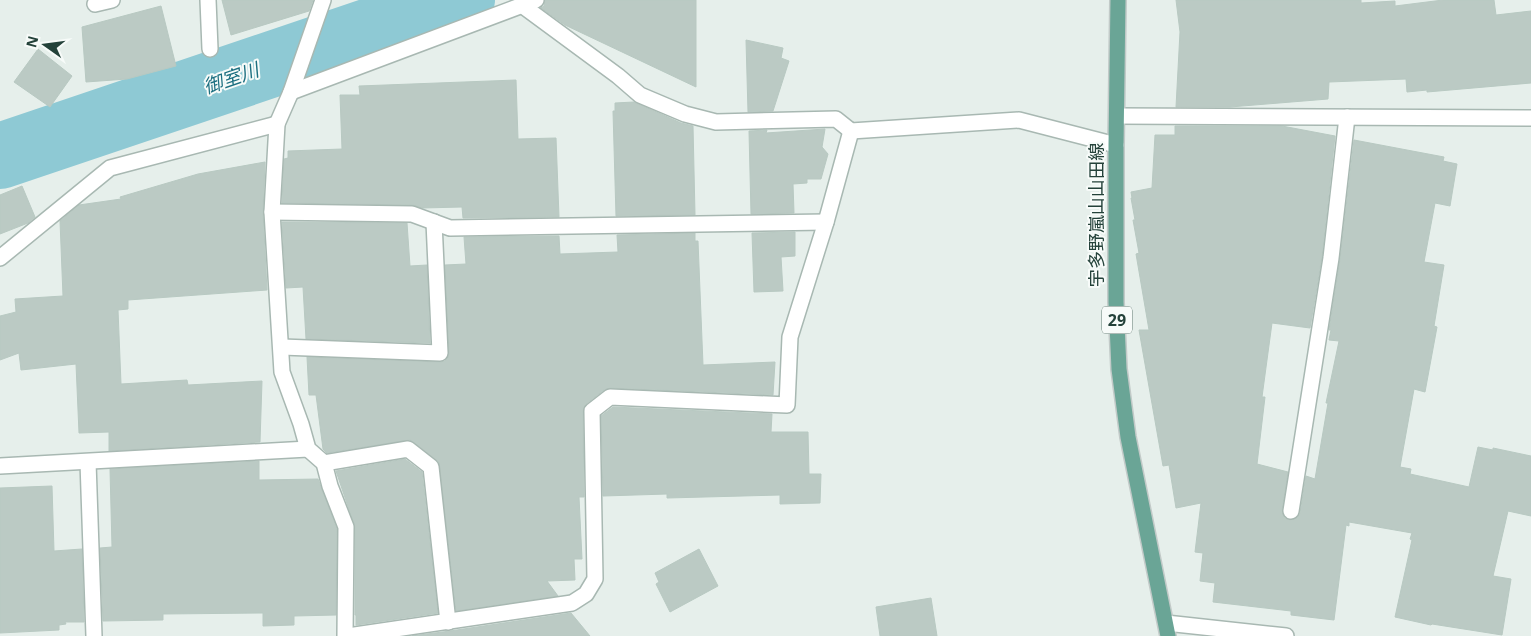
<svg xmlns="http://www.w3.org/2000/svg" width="1531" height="636" viewBox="0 0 1531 636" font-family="'Noto Sans','Noto Sans JP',sans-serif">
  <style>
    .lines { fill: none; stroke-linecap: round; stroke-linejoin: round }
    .river { stroke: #8ec9d4; stroke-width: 66 }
    .building { fill: #bbcac4; stroke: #b8c9c2 }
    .minor-casing { stroke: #a8b8b2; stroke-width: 18 }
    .major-casing { stroke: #c2cac8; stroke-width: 18 }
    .minor { stroke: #fff; stroke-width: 15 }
    .major { stroke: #6aa596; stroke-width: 15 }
    .labels { text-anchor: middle; stroke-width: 4; stroke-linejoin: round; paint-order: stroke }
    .shield { fill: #f7fbf9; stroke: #637a73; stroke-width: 1 }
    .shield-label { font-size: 16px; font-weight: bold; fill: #24423a }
    .street-label { font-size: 18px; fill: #24423a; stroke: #f7fbf9 }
    .water-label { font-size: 19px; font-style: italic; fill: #1c6f80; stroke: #f7fbf9 }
  </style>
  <rect width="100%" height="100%" fill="#e6efeb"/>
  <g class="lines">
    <!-- river -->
    <polyline class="river" points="0,156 462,0"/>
  </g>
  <!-- building -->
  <g class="building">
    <polygon points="222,0 313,0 309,11 231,35"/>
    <polygon points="545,0 696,0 696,87 565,25 541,8 544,6"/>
    <polygon points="1176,0 1361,0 1361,3 1395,1 1395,6 1443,0 1494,0 1496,15 1531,11 1531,83 1427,92 1427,90 1407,92 1406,79 1329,82 1328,99 1230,107 1176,107 1180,32"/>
    <polygon points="161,6 176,66 127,79 86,82 82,27"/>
    <polygon points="746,40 783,48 781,58 789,61 773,111 748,112"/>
    <polygon points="38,49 72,76 50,107 14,82"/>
    <polygon points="516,80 518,139 556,138 559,217 463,218 462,207 422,208 412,205 282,203 284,159 288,158 288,151 342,149 340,95 360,95 359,86"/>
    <polygon points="634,102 681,123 693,126 695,215 616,216 613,111 615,111 615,103"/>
    <polygon points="1175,126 1282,126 1335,136 1322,257 1310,328 1272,323 1262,397 1265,397 1257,464 1288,472 1282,510 1285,518 1290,520 1298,517 1300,513 1306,476 1315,479 1328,403 1326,403 1339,341 1329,340 1331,330 1329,330 1340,259 1354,140 1444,157 1443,161 1457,164 1450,206 1435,203 1424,262 1444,265 1434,326 1437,327 1425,392 1414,389 1400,467 1411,469 1410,474 1469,487 1478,447 1493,450 1493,448 1531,456 1531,516 1508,511 1493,576 1511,579 1502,635 1432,624 1431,625 1395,617 1412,540 1410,539 1412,533 1349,522 1349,526 1346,525 1334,620 1291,615 1291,611 1213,602 1215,583 1200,581 1203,553 1195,552 1201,503 1176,508 1169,465 1163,466 1139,330 1149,330 1136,254 1139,253 1133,220 1135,220 1131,198 1132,198 1131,192 1152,188 1155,135 1175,135"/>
    <polygon points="825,129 822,147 828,154 821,179 807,179 807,183 793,184 794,213 751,214 749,131 767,130 766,133"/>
    <polygon points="265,162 263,213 267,290 128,300 128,309 118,310 121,384 187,380 188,385 262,381 260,442 109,451 109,432 79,433 76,364 21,370 19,353 0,360 0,316 16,312 15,299 63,296 60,221 79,205 121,199 120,197 198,174"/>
    <polygon points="22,186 35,217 28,223 0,234 0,195"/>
    <polygon points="282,222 407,223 410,266 427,265 430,343 306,339 303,287 286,288"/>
    <polygon points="795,232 795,256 781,257 783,291 754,292 752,233"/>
    <polygon points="695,233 695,241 698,241 703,365 775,362 773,395 610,388 604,390 586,404 583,411 584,497 579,497 582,559 574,559 575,580 547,581 558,596 456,611 439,462 410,440 327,453 323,449 316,395 309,395 307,357 440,362 445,361 448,357 449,353 445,265 466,264 464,237 559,236 560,254 618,252 617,235"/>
    <polygon points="613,407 772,414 771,432 808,432 809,474 821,474 820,503 780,504 780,495 667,498 667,494 603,496 601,416"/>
    <polygon points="405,459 422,472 438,613 356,625 356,615 355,615 355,527 336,471"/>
    <polygon points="259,461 259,480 318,479 337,529 336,615 294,616 294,625 263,626 263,613 163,614 163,620 103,621 100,548 112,547 110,469"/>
    <polygon points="52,486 54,551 82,549 84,622 65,622 66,624 59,625 59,630 0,633 0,488"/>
    <polygon points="699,549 718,586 670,612 656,584 659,582 655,573"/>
    <polygon points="931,598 937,636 880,636 876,607"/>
    <polygon points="571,613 590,636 412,636 450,631"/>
  </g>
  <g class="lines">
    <!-- minor casing -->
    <g class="minor-casing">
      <g id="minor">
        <polyline points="208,0 210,49"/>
        <polyline points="323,0 291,92 277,124 272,212 282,372 301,424 308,449 324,463 330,486 346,527 345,636"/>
        <polyline points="95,4 112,0"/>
        <polyline points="523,6 618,76 640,95 685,114 716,122 836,119 851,131 1019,120 1116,145"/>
        <polyline points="291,92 536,0"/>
        <polyline points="1117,116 1531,118"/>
        <polyline points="272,212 412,214 450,228 826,222"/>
        <polyline points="0,258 110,168 277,124"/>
        <polyline points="282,347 440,353 434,222"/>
        <polyline points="88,462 94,636"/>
        <polyline points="324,463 408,449 431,467 448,622"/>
        <polyline points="0,466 308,449"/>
        <polyline points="1291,511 1331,258 1347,117"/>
        <polyline points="1166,623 1286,636"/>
        <polyline points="348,636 572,603 586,594 595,579 592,411 610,397 787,405 790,337 826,222 851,131"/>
      </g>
    </g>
    <!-- major casing -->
    <g class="major-casing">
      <polyline id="major" points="1118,0 1116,145 1116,302 1119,369 1128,437 1168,636"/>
    </g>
    <!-- minor -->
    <use href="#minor" class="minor"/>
    <!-- major -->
    <use href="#major" class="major"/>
  </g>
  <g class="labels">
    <!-- shield labels -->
    <rect class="shield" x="1102" y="306.5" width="30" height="27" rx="4"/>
    <g class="shield-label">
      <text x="1117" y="326">29</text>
    </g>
    <!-- street labels -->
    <g class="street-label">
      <text transform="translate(1097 215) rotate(-90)" y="6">宇多野嵐山山田線</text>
    </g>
    <!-- water labels -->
    <g class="water-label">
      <text transform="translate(231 78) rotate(-19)" y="7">御室川</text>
    </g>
  </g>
  <!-- north arrow -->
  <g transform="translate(45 45) rotate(284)" stroke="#f7fbf9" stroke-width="4" paint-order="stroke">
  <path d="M0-4L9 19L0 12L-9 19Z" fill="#24423a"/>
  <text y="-8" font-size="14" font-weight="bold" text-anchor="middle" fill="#24423a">N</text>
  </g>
</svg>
